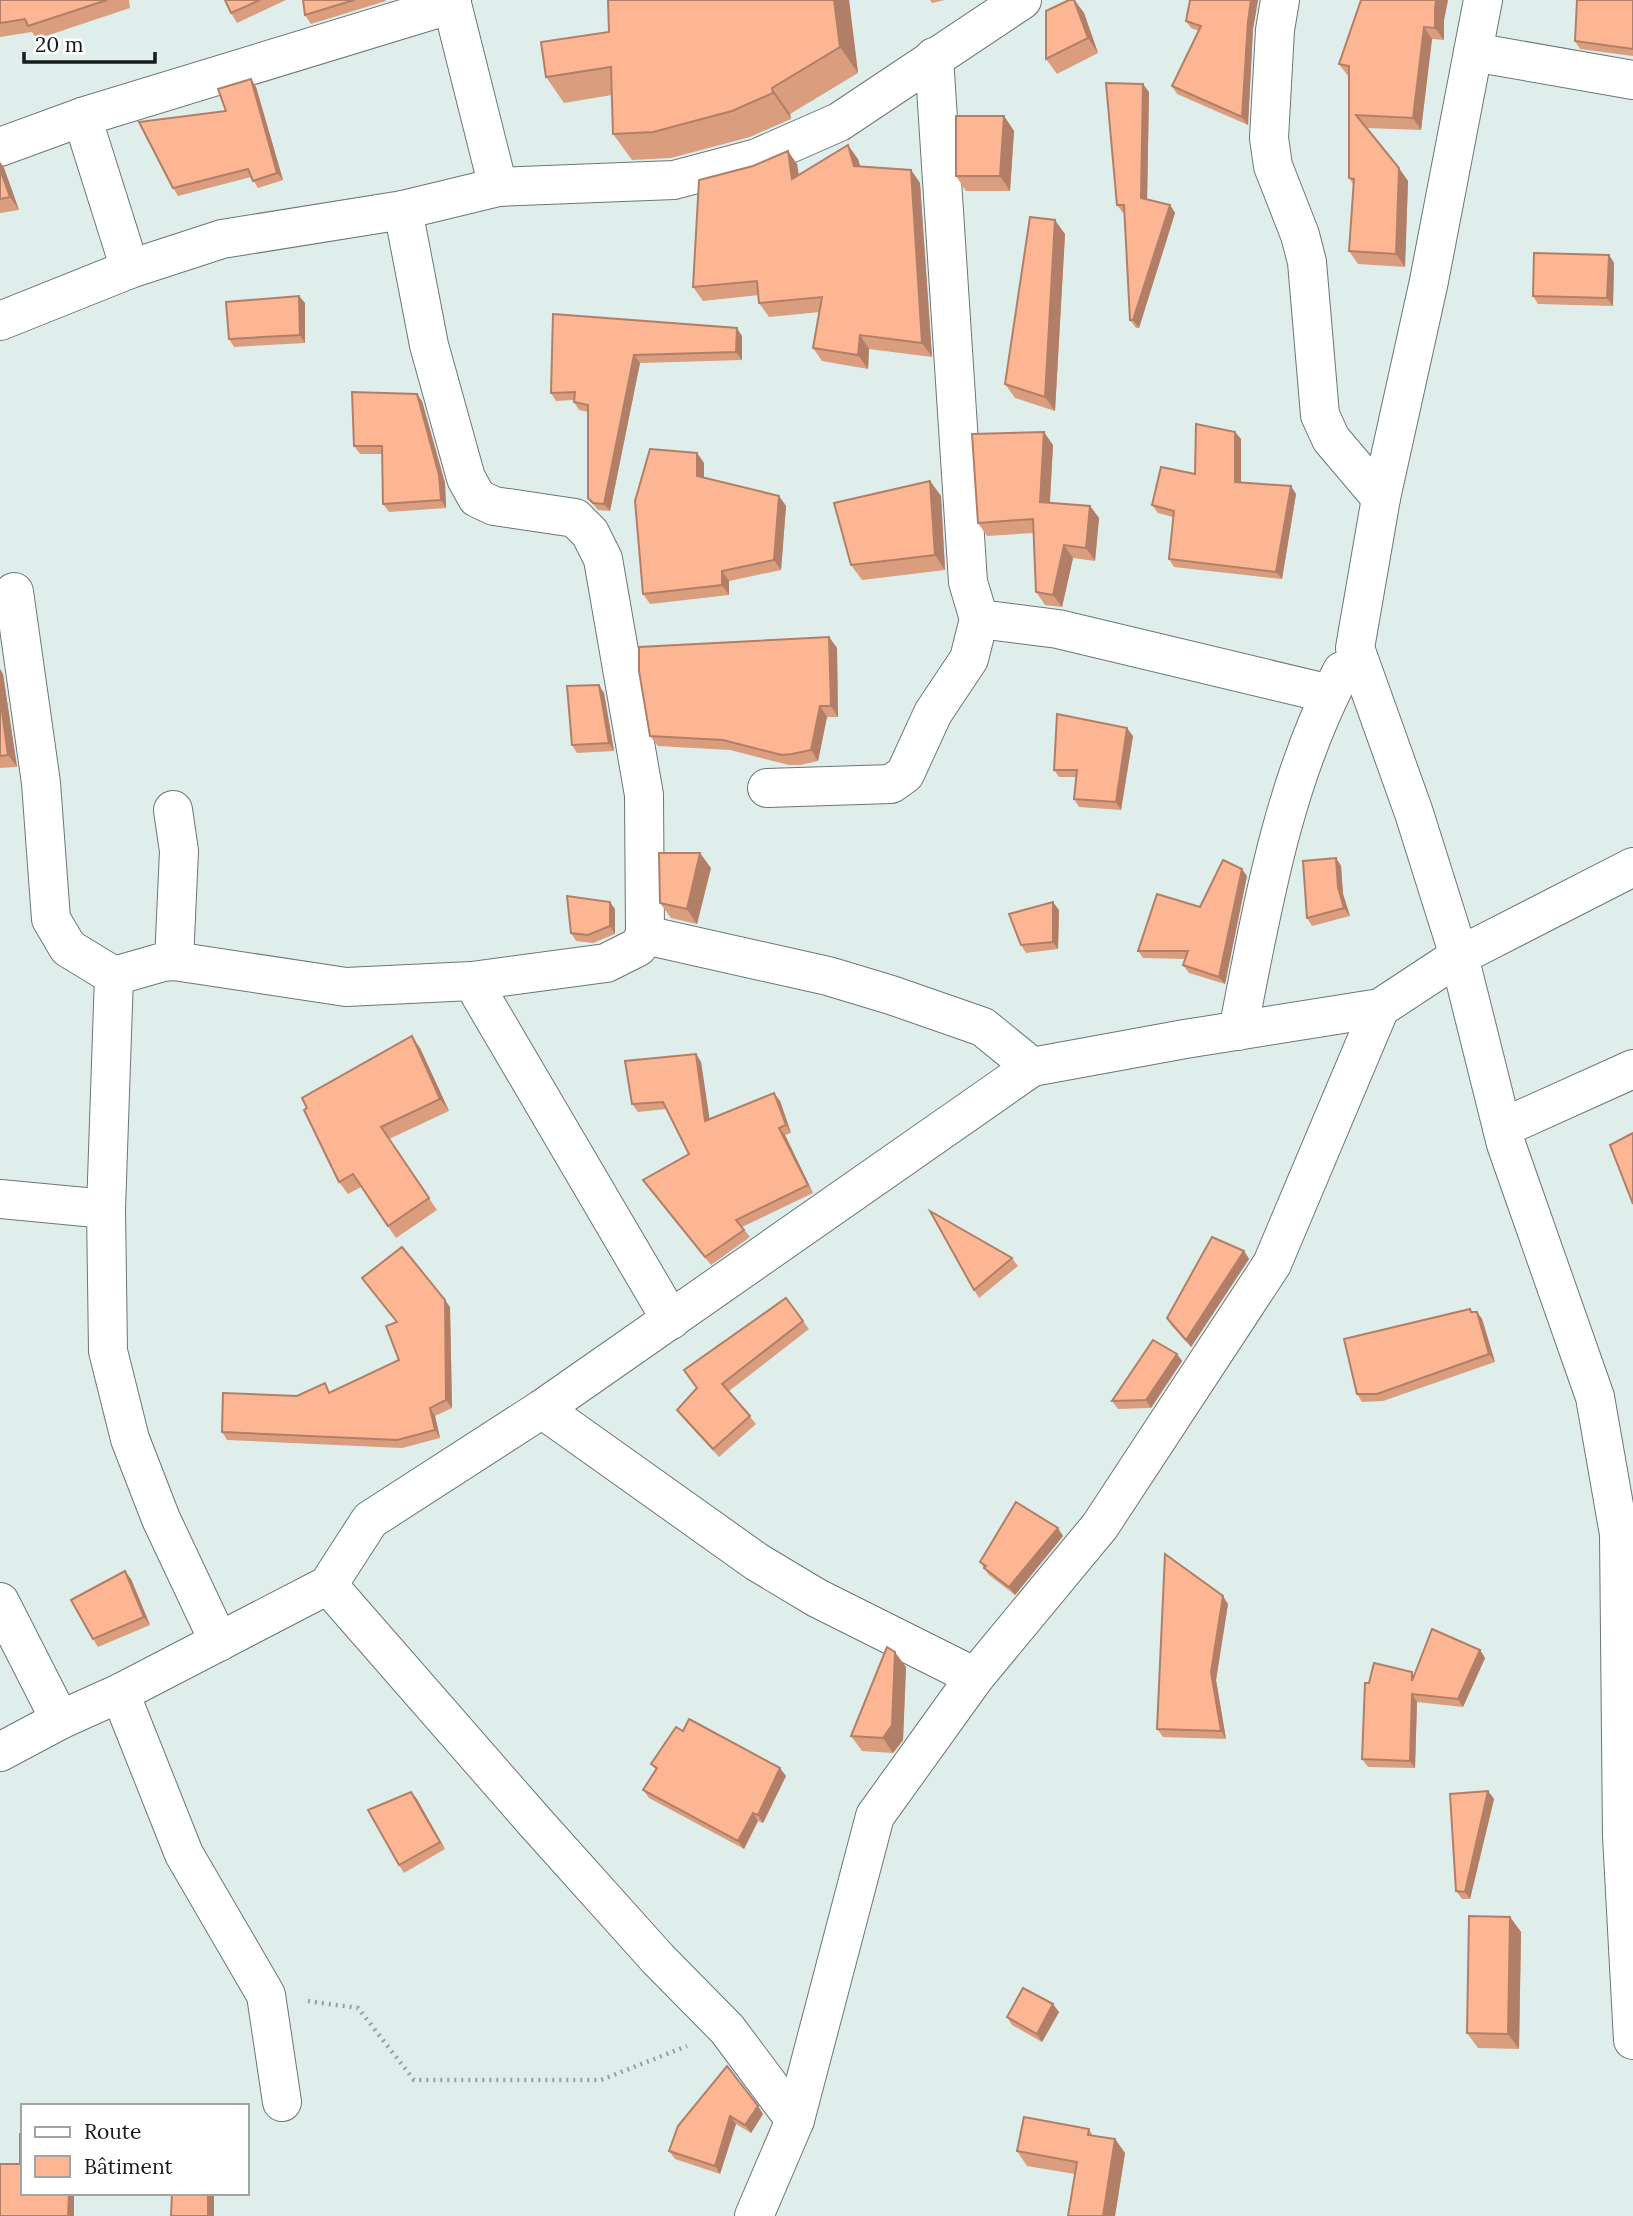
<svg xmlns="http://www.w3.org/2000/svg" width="1633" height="2216" viewBox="0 0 1633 2216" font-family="Lora,serif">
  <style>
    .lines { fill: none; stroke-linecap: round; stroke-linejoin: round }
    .minor-casing { stroke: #6b7775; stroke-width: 40 }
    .path { stroke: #97a2a0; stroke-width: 4.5; stroke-dasharray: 2 5; stroke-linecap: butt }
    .minor { stroke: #fff; stroke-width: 38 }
    .wall { fill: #da9d7e }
    .shaded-wall { fill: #b17f67 }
    .building { fill: #fdb693; stroke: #b17f67; stroke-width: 2 }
  </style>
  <rect width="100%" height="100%" fill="#e0eeeb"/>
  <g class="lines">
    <!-- minor casing -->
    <g class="minor-casing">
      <g id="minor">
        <polyline points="451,0 498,187"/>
        <polyline points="1280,0 1275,30 1269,138 1273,166 1300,235 1307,262 1320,415 1331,439 1381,498"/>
        <polyline points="1473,52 1633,80"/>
        <polyline points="934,57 968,582 979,619 1058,629 1330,694"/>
        <polyline points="82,117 130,269"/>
        <polyline points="0,147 82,117 452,4"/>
        <polyline points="0,321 130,269 222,239 403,210 498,187 674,180 757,158 839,122 1022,0"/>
        <polyline points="14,592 41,783 51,919 68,948 114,976 106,1209"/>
        <polyline points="767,788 891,784 905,774 933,713 969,659 979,619"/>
        <polyline points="1633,867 1459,956 1506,1144 1595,1397 1619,1534 1622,1836 1633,2040"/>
        <polyline points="645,935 828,976 891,995 983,1027 1032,1067"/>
        <polyline points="174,961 346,987 472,981 606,963 638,947 645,935 644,795 603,559 590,533 575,518 494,506 477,498 466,478 429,345 403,210"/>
        <polyline points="114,976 163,962 174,961 179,851 173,810"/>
        <polyline points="472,981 671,1320"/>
        <path d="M 1238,1031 C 1262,909 1283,782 1342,671"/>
        <polyline points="1502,1128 1633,1069"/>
        <polyline points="0,1199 106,1209 108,1351 130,1439 161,1519 219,1642"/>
        <polyline points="542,1409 757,1562 817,1598 975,1677"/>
        <polyline points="328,1585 535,1822 658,1959 727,2029 795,2120"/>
        <polyline points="0,1602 60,1720"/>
        <polyline points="120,1693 184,1854 266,1995 282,2102"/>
        <polyline points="0,1752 60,1720 120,1693 328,1585 370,1520 542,1409 1032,1067 1185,1039 1380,1008 1459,956 1414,813 1355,648 1381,498 1429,281 1483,0"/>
        <polyline points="754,2216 795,2120 875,1816 975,1677 1100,1526 1272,1264 1380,1008"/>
      </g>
    </g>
    <!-- path -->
    <polyline class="path" points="308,2001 358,2008 414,2080 601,2080 687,2046"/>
    <!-- minor -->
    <use href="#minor" class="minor"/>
  </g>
  <!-- wall -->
  <g class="wall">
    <polygon points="0,0 129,0 130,8 37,39 32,32 0,37"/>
    <polygon points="225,0 286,0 237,23 231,13"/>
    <polygon points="303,0 385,0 386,1 311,24 305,15"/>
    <polygon points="608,0 849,0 858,73 790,114 791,119 750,137 671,158 632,160 613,134 612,95 564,103 546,77 609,32"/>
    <polygon points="930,0 945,0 932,3"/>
    <polygon points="1069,0 1075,0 1084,13 1098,53 1057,74 1046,59"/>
    <polygon points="1190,0 1258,0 1253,29 1248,125 1177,94 1172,86 1199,31 1191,28 1186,21"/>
    <polygon points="1361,0 1448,0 1444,20 1444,40 1432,39 1421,130 1366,128 1408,181 1405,267 1358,264 1349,251 1353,184 1349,178 1349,76 1348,76 1339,64"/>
    <polygon points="1633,0 1633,56 1580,49 1575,41"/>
    <polygon points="251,79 256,87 283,180 258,188 251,177 178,196 173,188 226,111"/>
    <polygon points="1149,92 1147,199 1170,205 1175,213 1139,328 1136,328 1130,320 1124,213 1123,213 1117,205"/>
    <polygon points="1004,116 1014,131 1010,191 966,191 956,176"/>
    <polygon points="858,159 860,166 911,170 920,183 932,357 869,349 868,369 822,361 813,348 820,312 769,317 759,303 759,295 703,301 693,287 797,164 799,175"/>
    <polygon points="0,162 4,168 19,210 0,213"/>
    <polygon points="1065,234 1055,411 1015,398 1005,384"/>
    <polygon points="1609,255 1614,263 1613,306 1538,304 1533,296"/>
    <polygon points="299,296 305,303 305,343 234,347 229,339"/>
    <polygon points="553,314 742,336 742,360 640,363 610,511 598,510 588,498 588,412 579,410 574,402 574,400 556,401 551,393"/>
    <polygon points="422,401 445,483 446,508 389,512 383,504 382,454 360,454 354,446"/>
    <polygon points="1235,432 1241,439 1241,482 1296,494 1282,579 1174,567 1169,559 1173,517 1158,513 1152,505 1195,474"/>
    <polygon points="1053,445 1050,503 1090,506 1099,518 1095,561 1073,558 1062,607 1045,605 1036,592 1033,533 987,536 978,523"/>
    <polygon points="697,453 704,463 704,478 779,496 786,506 781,570 729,581 729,595 650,604 643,594"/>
    <polygon points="930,481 941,496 945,570 862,580 851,565"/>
    <polygon points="829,637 837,648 838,717 827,717 818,761 800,765 789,765 730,750 658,746 650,736"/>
    <polygon points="0,669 3,674 17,767 0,768"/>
    <polygon points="604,693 614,751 577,753 572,745"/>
    <polygon points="1133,736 1121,810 1079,807 1074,799 1076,777 1059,777 1054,770"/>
    <polygon points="1336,858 1341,866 1343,894 1350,916 1312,926 1307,918"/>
    <polygon points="711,868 697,924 671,918 660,903"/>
    <polygon points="1247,876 1225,984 1189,973 1183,965 1185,959 1143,958 1138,951 1200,907"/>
    <polygon points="615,909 615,934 593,943 576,941 571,933"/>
    <polygon points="1059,910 1058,949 1026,953 1021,945"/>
    <polygon points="420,1048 449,1111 389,1139 437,1210 396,1238 361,1187 348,1194 339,1182"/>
    <polygon points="696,1054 701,1062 709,1119 774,1093 780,1101 791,1133 785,1135 813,1193 742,1227 750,1237 711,1265 643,1180 689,1154 666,1109 638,1112 632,1104"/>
    <polygon points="1244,1251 1249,1259 1191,1347 1172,1326 1167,1318"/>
    <polygon points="1012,1258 1018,1266 979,1298 974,1290"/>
    <polygon points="362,1278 450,1307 452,1408 435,1416 440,1438 402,1448 227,1440 222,1432 331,1392 399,1360 397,1322"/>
    <polygon points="786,1298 809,1329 729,1391 756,1424 719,1457 683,1418 677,1410 697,1388"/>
    <polygon points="1472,1312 1477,1312 1482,1319 1495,1362 1383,1401 1362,1402 1357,1394"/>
    <polygon points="1177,1354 1182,1361 1151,1408 1118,1409 1112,1401"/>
    <polygon points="1063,1536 1015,1595 989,1575 980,1562"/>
    <polygon points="131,1579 150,1625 98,1647 93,1639"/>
    <polygon points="1228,1604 1216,1680 1226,1739 1163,1737 1157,1729"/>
    <polygon points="1480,1650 1485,1658 1463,1707 1417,1702 1415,1768 1368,1767 1362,1759 1369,1683 1414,1675"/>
    <polygon points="906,1667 903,1740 893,1753 862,1751 851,1736"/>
    <polygon points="683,1731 786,1776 763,1823 758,1821 744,1849 649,1798 643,1790 656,1770 651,1764"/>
    <polygon points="1488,1791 1494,1799 1470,1899 1462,1899 1456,1891"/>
    <polygon points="411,1792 445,1849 404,1873 399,1865"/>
    <polygon points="1510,1917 1521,1932 1519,2049 1478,2048 1467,2033"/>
    <polygon points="1059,2012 1042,2042 1012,2025 1007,2017"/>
    <polygon points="727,2066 763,2114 751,2133 736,2124 720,2174 675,2159 669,2151"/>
    <polygon points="1089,2129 1093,2136 1115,2139 1125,2153 1115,2216 1068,2216 1075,2174 1027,2166 1017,2151"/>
  </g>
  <!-- shaded-wall -->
  <g class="shaded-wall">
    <polygon points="834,0 849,0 858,73 840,47"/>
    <polygon points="1074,0 1084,13 1098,53 1088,38"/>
    <polygon points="1251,0 1258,0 1253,29 1248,125 1242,117 1248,21"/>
    <polygon points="1436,0 1448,0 1444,20 1444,40 1435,28 1435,8"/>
    <polygon points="1424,27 1432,39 1421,130 1413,118"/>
    <polygon points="251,79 256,87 283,180 277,173"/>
    <polygon points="1143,84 1149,92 1147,205 1141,198"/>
    <polygon points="772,88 790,114 791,119 773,93"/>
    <polygon points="1004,116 1014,131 1010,191 1000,176"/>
    <polygon points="848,145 858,159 864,179 854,166"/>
    <polygon points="788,151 797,164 801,192 792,179"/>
    <polygon points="0,162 4,168 19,210 10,197 0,169"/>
    <polygon points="1399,168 1408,181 1405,267 1396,254"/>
    <polygon points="911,170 920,183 932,357 922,343"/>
    <polygon points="1170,205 1175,213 1139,328 1133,320"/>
    <polygon points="1055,220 1065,234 1055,411 1045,397"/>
    <polygon points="1609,255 1614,263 1613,306 1607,298"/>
    <polygon points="299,296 305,303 305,343 300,335"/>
    <polygon points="737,328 742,336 742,360 736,352"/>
    <polygon points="860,335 869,349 868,369 858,355"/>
    <polygon points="634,355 640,363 610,511 604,504"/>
    <polygon points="417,394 422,401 445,483 446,508 441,500"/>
    <polygon points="1044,432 1053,445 1049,515 1040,502"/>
    <polygon points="1235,432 1241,439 1241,489 1235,482"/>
    <polygon points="697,453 704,463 704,486 697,476"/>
    <polygon points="930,481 941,496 945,570 935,555"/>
    <polygon points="1291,486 1296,494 1282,579 1276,572"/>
    <polygon points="779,496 786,506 781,570 774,560"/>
    <polygon points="1090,506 1099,518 1095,561 1086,548"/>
    <polygon points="1064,545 1073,558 1062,607 1053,595"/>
    <polygon points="722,571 729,581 729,595 722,585"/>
    <polygon points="829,637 837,648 838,717 831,706"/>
    <polygon points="0,669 3,674 17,767 8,755 0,697"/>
    <polygon points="599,685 604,693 614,751 609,743"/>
    <polygon points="820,706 827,717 818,761 811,750"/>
    <polygon points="1127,728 1133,736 1121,810 1116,802"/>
    <polygon points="700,853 711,868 697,924 687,909"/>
    <polygon points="1336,858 1341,866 1343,894 1350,916 1344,908 1338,887"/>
    <polygon points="1242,869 1247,876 1225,984 1219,977"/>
    <polygon points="610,902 615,909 615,934 610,926"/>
    <polygon points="1053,902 1059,910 1058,949 1053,942"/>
    <polygon points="412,1036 420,1048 449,1111 440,1099"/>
    <polygon points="696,1054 701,1062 711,1128 705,1121"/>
    <polygon points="774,1093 780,1101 791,1133 786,1125"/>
    <polygon points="779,1128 785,1135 813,1193 808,1185"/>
    <polygon points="1244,1251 1249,1259 1191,1347 1186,1340"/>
    <polygon points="445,1300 450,1307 452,1408 446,1400"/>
    <polygon points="1477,1312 1482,1319 1495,1362 1489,1354"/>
    <polygon points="1177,1354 1182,1361 1151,1408 1146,1400"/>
    <polygon points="430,1408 435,1416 440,1438 435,1430"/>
    <polygon points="1058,1528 1063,1536 1015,1595 1009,1587"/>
    <polygon points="125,1571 131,1579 150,1625 144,1617"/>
    <polygon points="1223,1596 1228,1604 1216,1680 1226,1739 1221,1731 1211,1672"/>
    <polygon points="1480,1650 1485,1658 1463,1707 1458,1699"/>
    <polygon points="895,1652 906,1667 903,1740 893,1753 883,1738"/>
    <polygon points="1412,1694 1417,1702 1415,1768 1410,1761"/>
    <polygon points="780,1768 786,1776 763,1823 758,1815"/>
    <polygon points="1488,1791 1494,1799 1470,1899 1465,1892"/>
    <polygon points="411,1792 417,1799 445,1849 440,1842"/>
    <polygon points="753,1813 758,1821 744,1849 738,1841"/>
    <polygon points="1510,1917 1521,1932 1519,2049 1508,2034"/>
    <polygon points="1053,2004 1059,2012 1042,2042 1037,2034"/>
    <polygon points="758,2106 763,2114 751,2133 745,2125"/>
    <polygon points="730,2116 736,2124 720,2174 715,2166"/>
    <polygon points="1115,2139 1125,2153 1115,2216 1103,2216"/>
    <polygon points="69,2193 74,2193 74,2216 68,2216"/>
    <rect x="208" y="2193" width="6" height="23"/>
  </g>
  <!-- building -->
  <g class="building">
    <polygon points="0,0 107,0 28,26 25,19 0,23"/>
    <polygon points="225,0 260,0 231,13"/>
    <polygon points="303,0 354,0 305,15"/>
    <polygon points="608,0 834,0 840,47 772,88 773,93 732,111 653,132 613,134 611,67 546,77 541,42 609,32"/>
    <polygon points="1069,0 1074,0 1088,38 1046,59 1046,11"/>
    <polygon points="1190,0 1251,0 1248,21 1242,117 1172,86 1201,26 1186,21"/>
    <polygon points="1361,0 1436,0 1435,8 1435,28 1424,27 1413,118 1356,115 1399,168 1396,254 1349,251 1354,179 1349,178 1349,66 1339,64"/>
    <polygon points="1577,0 1633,0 1633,49 1575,41"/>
    <polygon points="251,79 277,173 253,181 248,169 173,188 139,122 226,111 218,89"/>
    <polygon points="1106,83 1143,84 1141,198 1170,205 1133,320 1130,320 1124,205 1117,205"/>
    <polygon points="956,116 1004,116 1000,176 956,176"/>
    <polygon points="848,145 854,166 911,170 922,343 860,335 858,355 813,348 822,297 759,303 757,281 693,287 699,180 753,166 788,151 792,179"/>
    <polygon points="0,169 10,197 0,199"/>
    <polygon points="1030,217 1055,220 1045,397 1005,384"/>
    <polygon points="1534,253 1609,255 1607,298 1533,296"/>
    <polygon points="299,296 300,335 229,339 226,302"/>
    <polygon points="553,314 737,328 736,352 634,355 604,504 593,503 588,498 588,405 574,402 575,392 551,393"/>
    <polygon points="352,392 417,394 439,475 441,500 383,504 382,446 354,446"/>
    <polygon points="1196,424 1235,432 1235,482 1291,486 1276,572 1169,559 1174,511 1152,505 1161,467 1195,474"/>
    <polygon points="1044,432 1040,502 1090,506 1086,548 1064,545 1053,595 1036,592 1033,519 978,523 972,434"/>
    <polygon points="650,449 697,453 697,476 779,496 774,560 722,571 722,585 643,594 635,501"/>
    <polygon points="930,481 935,555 851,565 834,503"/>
    <polygon points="829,637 831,706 820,706 811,750 792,754 782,755 723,740 650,736 639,671 639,647"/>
    <polygon points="599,685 609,743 572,745 567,686"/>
    <polygon points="0,697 8,755 0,756"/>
    <polygon points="1057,714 1127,728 1116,802 1074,799 1077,770 1054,770"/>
    <polygon points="659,853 700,853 687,909 660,903"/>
    <polygon points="1336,858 1338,887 1344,908 1307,918 1303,861"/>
    <polygon points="1223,860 1242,869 1219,977 1183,965 1188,951 1138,951 1157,894 1200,907"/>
    <polygon points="567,896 610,902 610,926 588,935 571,933"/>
    <polygon points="1053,902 1053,942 1021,945 1009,914"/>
    <polygon points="412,1036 440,1099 381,1127 429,1198 388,1226 353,1174 339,1182 304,1110 307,1108 302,1098"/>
    <polygon points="696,1054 705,1121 774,1093 786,1125 779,1128 808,1185 736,1220 744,1230 705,1257 643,1180 689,1154 663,1102 632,1104 625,1061"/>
    <polygon points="1633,1133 1633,1204 1610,1145"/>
    <polygon points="930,1211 1012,1258 974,1290"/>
    <polygon points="1212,1237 1244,1251 1186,1340 1167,1318"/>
    <polygon points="402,1247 445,1300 446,1400 430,1408 435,1430 397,1440 222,1432 223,1393 297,1396 325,1383 329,1393 399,1360 386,1326 397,1322 362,1278"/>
    <polygon points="786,1298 803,1321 722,1384 750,1416 713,1449 677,1410 697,1388 684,1370"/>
    <polygon points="1470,1309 1471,1312 1477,1312 1489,1354 1377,1394 1357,1394 1344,1339"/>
    <polygon points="1153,1340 1177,1354 1146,1400 1112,1401"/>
    <polygon points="1016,1502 1058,1528 1009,1587 984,1568 986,1566 980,1562"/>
    <polygon points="1165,1554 1223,1596 1211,1672 1221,1731 1157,1729"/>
    <polygon points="125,1571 144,1617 93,1639 71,1600"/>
    <polygon points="1432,1629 1480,1650 1458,1699 1412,1694 1410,1761 1362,1759 1365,1683 1369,1683 1374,1663 1412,1672 1412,1681"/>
    <polygon points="887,1647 895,1652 892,1725 883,1738 851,1736"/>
    <polygon points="689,1719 780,1768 758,1815 753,1813 738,1841 643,1790 657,1768 651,1764 676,1727 683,1731"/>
    <polygon points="1488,1791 1465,1892 1456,1891 1450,1794"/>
    <polygon points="411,1792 440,1842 399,1865 368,1810"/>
    <polygon points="1469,1916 1510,1917 1508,2034 1467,2033"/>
    <polygon points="1023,1988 1053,2004 1037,2034 1007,2017"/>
    <polygon points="727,2066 758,2106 745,2125 730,2116 715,2166 669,2151 678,2126"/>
    <polygon points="1024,2117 1089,2129 1088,2135 1115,2139 1103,2216 1068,2216 1077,2162 1017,2151"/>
    <polygon points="20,2134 23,2134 23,2193 69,2193 68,2216 0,2216 0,2164 20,2164"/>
    <polygon points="172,2193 208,2193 208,2216 171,2216"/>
  </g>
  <!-- legend -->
  <rect x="21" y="2104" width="228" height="91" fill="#ffffff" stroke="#a2a4a4" stroke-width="2"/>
  <rect x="35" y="2127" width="35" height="10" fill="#ffffff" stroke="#a2a4a4" stroke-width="2"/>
  <text x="84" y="2139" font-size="21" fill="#171b1b">Route</text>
  <rect x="35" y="2156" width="35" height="21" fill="#fdb693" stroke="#a2a4a4" stroke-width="2"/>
  <text x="84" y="2174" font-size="21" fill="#171b1b">Bâtiment</text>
  <!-- scale -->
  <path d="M24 52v10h131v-10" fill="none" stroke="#171b1b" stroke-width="3.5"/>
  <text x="35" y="52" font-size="21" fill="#171b1b" stroke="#ffffff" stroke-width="5" paint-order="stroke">20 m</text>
</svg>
